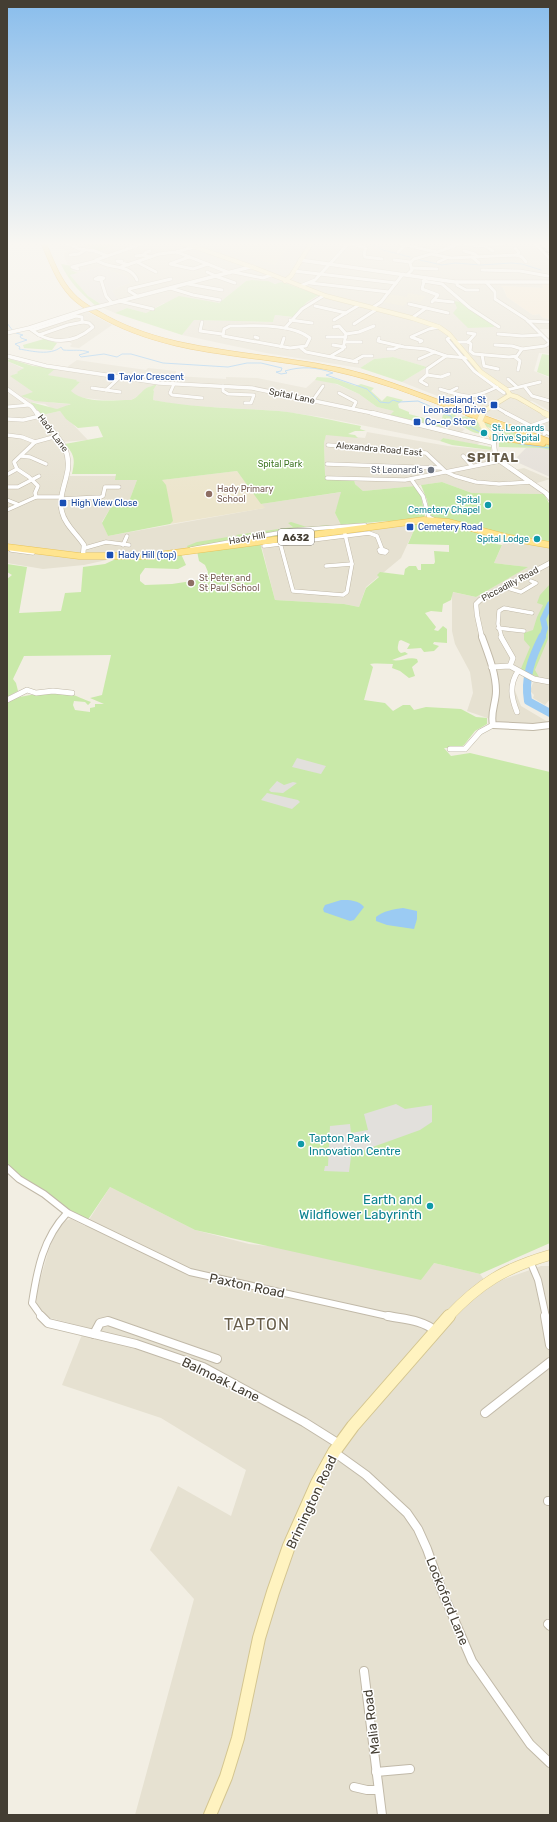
<svg xmlns="http://www.w3.org/2000/svg" width="557" height="1822" viewBox="0 0 557 1822" font-family="Rubik,sans-serif">
  <style>
    .residential { fill: #e6e1d1 }
    .commercial { fill: #f6e6cc }
    .industrial { fill: #e4dfd8 }
    .education { fill: #ece5cc }
    .green { fill: #c9e9a9 }
    .parking { fill: #e2e0dc }
    .water { fill: #9bcbf3 }
    .lines { fill: none; stroke-linecap: round; stroke-linejoin: round }
    .stream { stroke: #9bcbf3; stroke-width: 1 }
    .river-far1 { stroke: #9bcbf3; stroke-width: 6 }
    .river { stroke: #9bcbf3; stroke-width: 8 }
    .minor-far4-casing { stroke: #c1b9a8; stroke-width: 4 }
    .minor-far3-casing { stroke: #c1b9a8; stroke-width: 4.5 }
    .minor-far2-casing { stroke: #c1b9a8; stroke-width: 6 }
    .minor-far1-casing { stroke: #c1b9a8; stroke-width: 8 }
    .minor-casing { stroke: #c1b9a8; stroke-width: 10 }
    .tertiary-far2-casing { stroke: #c1b9a8; stroke-width: 4.5 }
    .tertiary-far1-casing { stroke: #c1b9a8; stroke-width: 5.5 }
    .tertiary-casing { stroke: #c1b9a8; stroke-width: 8 }
    .secondary-far3-casing { stroke: #d4c590; stroke-width: 5 }
    .secondary-far2-casing { stroke: #d4c590; stroke-width: 6 }
    .secondary-far1-casing { stroke: #d4c590; stroke-width: 11 }
    .secondary-casing { stroke: #d4c590; stroke-width: 14 }
    .primary-casing { stroke: #e8c45b; stroke-width: 7 }
    .trunk-far1-casing { stroke: #e3a82c; stroke-width: 5.5 }
    .trunk-casing { stroke: #e3a82c; stroke-width: 7 }
    .minor-far4 { stroke: #fff; stroke-width: 3 }
    .minor-far3 { stroke: #fff; stroke-width: 3.5 }
    .minor-far2 { stroke: #fff; stroke-width: 5 }
    .minor-far1 { stroke: #fff; stroke-width: 6 }
    .minor { stroke: #fff; stroke-width: 8 }
    .tertiary-far2 { stroke: #fff; stroke-width: 3.5 }
    .tertiary-far1 { stroke: #fff; stroke-width: 4.5 }
    .tertiary { stroke: #fff; stroke-width: 6 }
    .secondary-far3 { stroke: #fff3c0; stroke-width: 4 }
    .secondary-far2 { stroke: #fff3c0; stroke-width: 5.5 }
    .secondary-far1 { stroke: #fff3c0; stroke-width: 10 }
    .secondary { stroke: #fff3c0; stroke-width: 12 }
    .primary { stroke: #ffe48f; stroke-width: 6 }
    .trunk-far1 { stroke: #ffda78; stroke-width: 4.5 }
    .trunk { stroke: #ffda78; stroke-width: 6 }
    .rail-casing { stroke: #949494; stroke-width: 2 }
    .rail { stroke: #fff; stroke-width: 1; stroke-dasharray: 2.5; stroke-linecap: butt }
    .tertiary-bridge-casing { stroke: #c1b9a8; stroke-width: 4.5; stroke-linecap: butt }
    .secondary-bridge-far1-casing { stroke: #d4c590; stroke-width: 5; stroke-linecap: butt }
    .secondary-bridge-casing { stroke: #d4c590; stroke-width: 6; stroke-linecap: butt }
    .tertiary-bridge { stroke: #fff; stroke-width: 3.5 }
    .secondary-bridge-far1 { stroke: #fff3c0; stroke-width: 4 }
    .secondary-bridge { stroke: #fff3c0; stroke-width: 5.5 }
    .transit-dot { fill: #1a4fb4; stroke: #fff; stroke-width: 1.5 }
    .culture-dot { fill: #0f9aa8; stroke: #fff; stroke-width: 1.5 }
    .worship-dot { fill: #6b7280; stroke: #fff; stroke-width: 1.5 }
    .education-dot { fill: #8d6e63; stroke: #fff; stroke-width: 1.5 }
    .labels { text-anchor: middle; stroke-width: 3; stroke-linejoin: round; paint-order: stroke }
    .far-transit-label { font-size: 9px; fill: #164399; stroke: #fff; text-anchor: start }
    .far-street-label { font-size: 9px; fill: #443e33; stroke: #fff }
    .far-culture-label { font-size: 9px; fill: #0d838f; stroke: #fff; text-anchor: end }
    .far-park-label { font-size: 9px; fill: #407725; stroke: #fff }
    .far-worship-label { font-size: 9px; fill: #5b616d; stroke: #fff; text-anchor: end }
    .far-education-label { font-size: 9px; fill: #785e54; stroke: #fff; text-anchor: start }
    .shield { fill: #fff; stroke: #7c7870; stroke-width: 1 }
    .shield-label { font-size: 10px; font-weight: bold; fill: #443e33 }
    .culture-label { font-size: 11px; fill: #0d838f; stroke: #fff; text-anchor: start }
    .far-district-label { font-size: 13px; font-weight: bold; letter-spacing: 1px; fill: #675d4a; stroke: #fff }
    .near-culture-label { font-size: 13px; fill: #0d838f; stroke: #fff; text-anchor: end }
    .near-street-label { font-size: 13px; fill: #443e33; stroke: #fff }
    .near-quarter-label { font-size: 16px; letter-spacing: 1px; fill: #675d4a; stroke: #fff }
  </style>
  <rect width="100%" height="100%" fill="#f2eee3"/>
  <!-- residential -->
  <g class="residential">
    <polygon points="54,242 532,242 550,261 550,281 542,281 543,288 502,286 507,297 533,315 540,314 543,318 550,319 550,329 537,329 546,337 550,338 550,354 539,353 534,371 550,378 550,392 548,393 550,393 550,411 532,401 523,404 550,419 550,437 480,413 402,382 427,367 393,357 374,359 360,368 266,353 182,335 193,320 273,322 275,315 292,317 307,302 318,296 298,287 252,280 246,281 219,303 199,301 164,303 146,313 127,308 115,313 101,307 117,300 112,291 118,287 130,283 127,277 101,267 78,273 70,270 72,266 67,264 64,255 65,252 69,251 58,248 60,247"/>
    <polygon points="86,311 112,325 79,348 71,347 70,346 72,344 68,341 55,341 35,331"/>
    <polygon points="77,360 146,370 148,368 176,371 176,376 226,379 226,377 257,378 306,388 315,380 331,382 359,394 377,407 395,411 388,417 447,429 452,425 465,429 459,434 480,442 477,445 443,438 440,441 321,417 279,411 178,405 153,400 154,391 152,390 158,384 131,400 103,400 77,397 70,392 80,382 48,375 56,368 67,367"/>
    <polygon points="7,361 24,369 19,373 14,374 34,392 25,398 55,403 70,404 65,407 57,409 51,408 45,404 30,402 42,415 60,411 88,440 61,442 69,458 66,476 116,476 116,480 137,480 128,504 111,507 102,522 108,536 264,508 261,504 342,492 335,513 341,525 371,523 386,526 410,523 414,530 401,558 366,587 359,607 344,604 275,600 262,548 115,554 111,559 84,565 43,569 7,563"/>
    <polygon points="367,432 448,446 491,450 497,459 514,470 524,468 550,479 537,483 536,487 544,494 472,493 442,482 415,486 363,491 355,484 354,479 327,479 325,474 324,443 326,434 365,438"/>
    <polygon points="505,539 550,548 550,699 545,705 533,698 534,695 530,691 534,680 519,673 515,679 514,688 521,706 548,722 534,725 496,721 467,711 473,693 470,672 455,644 452,631 452,592 476,597 527,567 494,563"/>
    <polygon points="110,1187 195,1230 249,1244 434,1263 480,1274 488,1285 541,1266 550,1266 550,1815 135,1815 194,1599 150,1550 178,1486 231,1516 246,1470 161,1418 62,1385 85,1327 50,1318 37,1307 36,1294 49,1249 61,1222 71,1219 85,1226"/>
  </g>
  <!-- commercial -->
  <polygon class="commercial" points="542,283 550,283 550,319 543,318 539,314 533,315 507,297 504,289 501,286 543,288"/>
  <!-- industrial -->
  <g class="industrial">
    <polygon points="101,267 127,277 130,283 118,287 112,291 118,300 102,305 88,296 70,275"/>
    <polygon points="526,448 541,448 550,450 550,477 519,463 517,457"/>
  </g>
  <!-- education -->
  <g class="education">
    <polygon points="215,242 292,242 275,265 259,260 249,264 258,259 212,243"/>
    <polygon points="408,293 426,296 420,302 412,300 403,306 384,302 389,294 407,297"/>
    <polygon points="237,471 265,508 170,524 162,480"/>
  </g>
  <!-- green -->
  <g class="green">
    <polygon points="78,242 109,242 115,245 99,251"/>
    <path d="M 61,264 L 73,266 L 73,269 L 71,270 L 78,273 L 70,275 L 88,296 L 102,305 L 96,306 C 81,293 69,282 61,264 Z"/>
    <polygon points="252,280 268,281 275,284 282,282 319,295 307,302 293,317 275,315 273,322 194,320 182,335 115,313 127,308 146,313 179,296 219,303 246,281"/>
    <polygon points="454,301 460,302 493,324 494,327 468,328 453,313 457,308"/>
    <polygon points="44,339 57,343 52,350 24,348 23,345"/>
    <polygon points="542,354 550,355 550,377 537,372"/>
    <polygon points="393,357 427,367 402,382 360,368 374,359"/>
    <path d="M 10,359 L 33,366 L 56,368 L 48,375 L 77,380 L 76,381 L 80,382 L 71,391 C 85,404 113,400 131,400 C 137,398 140,393 145,389 C 149,386 153,387 157,383 L 158,383 L 153,390 L 154,391 L 153,400 C 195,408 237,408 279,411 C 307,414 334,421 361,426 L 360,429 L 366,431 L 355,431 L 348,434 L 355,435 L 358,438 L 326,435 L 324,443 L 325,474 L 326,477 L 354,479 L 355,484 L 363,491 L 415,486 L 421,496 L 425,516 L 422,518 L 389,523 L 388,521 L 341,525 L 335,513 L 341,492 L 261,504 L 237,471 L 162,480 L 166,485 L 173,521 L 170,524 L 108,536 L 102,523 L 111,507 L 128,504 L 137,480 L 115,480 L 116,474 L 72,474 C 75,460 75,455 65,444 L 103,437 L 98,426 L 78,428 L 66,419 L 60,411 L 42,415 L 30,402 L 57,409 L 71,404 L 35,401 L 21,396 L 33,392 L 10,376 L 18,373 L 17,372 L 24,368 L 7,361 Z"/>
    <polygon points="317,377 333,378 356,386 361,384 374,388 371,391 382,401 387,396 403,400 398,404 399,408 409,412 409,414 446,424 442,427 390,415 394,411 377,407 359,394 337,384 315,380"/>
    <path d="M 453,412 L 457,417 L 473,416 L 478,417 L 479,426 L 484,433 C 475,435 469,430 462,426 C 457,423 450,423 445,423 L 442,419 L 443,414 Z"/>
    <polygon points="485,420 536,438 521,441 501,435 500,432 485,426"/>
    <polygon points="443,438 491,447 491,450 452,445 440,441"/>
    <polygon points="502,440 549,445 550,450 541,448 499,447 499,441"/>
    <polygon points="442,482 472,493 544,494 550,505 550,544 430,516 427,500 421,485"/>
    <polygon points="291,522 307,527 329,525 331,527 329,531 188,548 187,546 197,542 234,536 238,541 241,540 236,535 293,527 288,523"/>
    <path d="M 423,522 L 443,523 L 498,537 L 496,544 L 502,545 L 494,563 L 528,567 L 476,597 L 453,592 L 451,600 L 443,604 L 442,612 L 431,611 L 425,613 L 436,627 L 434,630 L 438,631 L 443,626 L 447,629 L 447,643 L 434,642 L 433,644 L 439,646 L 434,651 L 424,652 L 421,648 L 407,649 L 410,644 L 401,640 L 399,641 C 398,646 396,650 401,653 L 405,652 L 408,654 L 392,660 C 400,662 409,656 417,659 L 418,662 L 412,667 L 415,676 L 409,678 L 400,671 L 392,668 L 393,664 C 385,664 378,663 370,664 L 373,667 L 364,700 L 385,703 L 393,711 L 403,705 L 410,705 L 414,710 L 426,707 L 461,709 L 476,717 L 487,718 L 487,724 L 475,731 L 464,745 L 459,748 L 444,748 L 451,756 L 470,753 L 550,772 L 550,1243 L 480,1274 L 434,1263 L 421,1280 L 195,1230 L 110,1187 L 87,1221 L 72,1213 L 7,1168 L 7,702 C 19,694 55,692 70,694 C 76,695 84,700 91,702 L 88,705 L 85,702 L 74,701 L 73,705 L 75,710 L 90,712 L 90,708 L 95,707 L 95,704 L 104,704 L 90,698 L 102,695 L 111,655 L 24,656 L 13,679 L 16,683 L 18,691 L 7,697 L 7,579 L 12,575 L 7,572 L 7,564 L 27,567 L 19,613 L 61,611 L 65,593 L 81,592 L 83,567 L 105,564 L 118,558 L 181,554 L 186,565 L 178,569 L 145,568 L 140,575 L 140,581 L 145,585 L 172,584 L 205,579 L 208,572 L 205,565 L 199,561 L 197,551 L 260,543 L 275,600 L 344,604 L 359,607 L 366,588 L 379,577 L 377,575 L 380,572 L 404,575 L 405,569 L 409,566 L 416,566 L 418,570 L 421,570 L 421,564 L 434,564 L 435,562 L 434,551 L 449,552 L 449,545 L 408,544 L 414,530 L 410,523 Z"/>
    <polygon points="550,584 548,639 535,670 539,677 520,671 530,647 524,640 524,633 533,630 537,617 543,605 537,603 540,595"/>
  </g>
  <!-- parking -->
  <g class="parking">
    <polygon points="297,758 326,766 321,774 292,767"/>
    <polygon points="277,781 284,785 293,782 297,783 283,793 271,792 269,790"/>
    <polygon points="267,793 298,800 300,802 292,809 261,800"/>
    <polygon points="396,1104 405,1109 432,1105 432,1122 420,1130 356,1153 352,1149 349,1172 324,1171 325,1166 328,1166 330,1126 350,1124 351,1133 368,1130 364,1114"/>
  </g>
  <!-- water -->
  <g class="water">
    <path d="M 341,900 C 349,900 359,900 364,907 L 354,920 L 350,921 L 324,912 L 323,909 L 325,905 Z"/>
    <path d="M 403,908 L 417,911 L 417,919 L 414,929 L 387,925 L 376,921 L 376,917 C 383,911 394,909 403,908 Z"/>
  </g>
  <g class="lines">
    <!-- stream -->
    <g class="stream">
      <polyline points="371,244 383,250 410,257"/>
      <polyline points="420,260 442,265 455,263 481,265 511,263 522,264 541,270"/>
      <polyline points="7,323 13,331"/>
      <path d="M 16,333 L 23,335 L 20,336 L 21,338 L 27,340 L 15,344 L 20,347 L 19,349 C 32,351 50,356 61,347 L 63,350 C 73,351 80,349 89,352 L 79,355 L 81,357 L 104,354 L 117,357 L 122,354 L 131,354 L 163,363 L 228,367 L 247,363 L 261,363 L 282,368 L 281,371 L 276,372 L 281,374 L 287,373 L 285,371 C 301,366 317,367 333,373 L 326,375 L 367,389 L 380,402 L 389,403 L 393,400 L 399,402 L 418,401 L 443,412 L 441,413 L 451,416 L 453,422 L 464,424 L 480,432"/>
      <polyline points="519,444 550,448"/>
    </g>
    <!-- river-far1 -->
    <polyline class="river-far1" points="542,638 545,628 543,619 550,604"/>
    <!-- river -->
    <path class="river" d="M 542,637 C 532,657 524,678 528,701 L 550,713"/>
    <!-- minor-far4 casing -->
    <g class="minor-far4-casing">
      <g id="minor-far4">
        <polyline points="64,242 79,249 95,251 107,256"/>
        <polyline points="394,242 431,251"/>
        <polyline points="459,242 477,246 508,243"/>
        <polyline points="534,242 550,259"/>
        <polyline points="483,245 493,251"/>
        <polyline points="515,248 519,253 517,255"/>
        <polyline points="150,251 146,252 144,255 150,257"/>
        <polyline points="433,251 437,252 462,243"/>
        <polyline points="464,251 475,254 478,257"/>
        <polyline points="177,252 230,273"/>
        <polyline points="398,252 406,245"/>
        <polyline points="70,255 79,254 85,250"/>
        <polyline points="136,256 144,255"/>
        <polyline points="189,257 170,264 193,269 208,264"/>
        <polyline points="472,257 479,263"/>
        <polyline points="394,260 410,262"/>
        <polyline points="121,262 122,261 117,261 128,265"/>
        <polyline points="137,262 156,272"/>
        <polyline points="438,262 447,258"/>
        <polyline points="121,267 159,254 176,252 194,247"/>
        <polyline points="412,268 437,269"/>
        <polyline points="78,269 72,267 96,261"/>
        <polyline points="482,270 520,271 548,276"/>
        <polyline points="294,271 396,283"/>
        <polyline points="207,272 216,276"/>
        <polyline points="233,272 263,278 271,275"/>
        <polyline points="407,275 412,270 410,263 414,259 431,254 451,258 517,255 522,257 526,262"/>
        <polyline points="215,276 235,283"/>
        <polygon points="99,277 104,278 101,280 95,279"/>
        <polyline points="425,278 422,289 438,295 432,302"/>
        <polyline points="101,280 106,296 112,303"/>
        <path d="M 137,280 C 130,263 109,270 96,260 L 147,242"/>
        <polyline points="423,281 442,284 470,308 499,327"/>
        <polyline points="457,282 457,285 466,290 478,290"/>
        <polyline points="310,283 389,292"/>
        <polyline points="188,284 222,290"/>
        <polyline points="300,286 315,280 349,243 366,248 364,254 365,257 382,259"/>
        <polyline points="170,288 193,295 220,300"/>
        <polyline points="137,296 129,291 129,289 171,279"/>
        <polyline points="434,300 453,302"/>
        <polyline points="119,301 153,309"/>
        <polyline points="409,304 448,313"/>
        <polyline points="315,306 346,313"/>
        <polyline points="372,308 381,302 403,274"/>
        <polyline points="412,318 426,308"/>
        <polyline points="290,320 312,323"/>
        <polyline points="334,320 359,305"/>
        <polyline points="528,321 548,322"/>
        <path d="M 83,322 L 89,323 L 93,327 C 77,341 59,345 39,335 L 68,325 Z"/>
        <polyline points="202,322 200,331 222,334"/>
        <polyline points="354,324 377,309"/>
        <path d="M 230,326 C 253,326 292,323 310,338 L 306,346 L 290,348 L 223,336 L 224,329 Z"/>
        <polyline points="29,328 39,335"/>
        <polyline points="285,328 302,309 323,296"/>
        <polyline points="33,330 76,316 82,317 82,322"/>
        <polyline points="468,333 475,334 468,342"/>
        <polyline points="346,334 359,332 374,326"/>
        <polyline points="498,334 522,336 541,335"/>
        <polyline points="255,337 258,338"/>
        <polyline points="327,337 346,337"/>
        <polyline points="451,337 447,339 474,371 504,393"/>
        <polyline points="379,338 378,341 404,347 426,349 446,356 467,358"/>
        <polyline points="346,342 361,342"/>
        <polyline points="420,342 422,341 411,337 429,329 439,327"/>
        <polyline points="455,342 468,342"/>
        <polyline points="468,342 471,344 470,351 474,354 509,357 517,356 522,349 545,346 550,343 526,319 495,299 495,292 486,282"/>
        <polyline points="333,345 345,347"/>
        <polyline points="495,345 512,346 522,349"/>
        <polyline points="281,347 284,338"/>
        <polyline points="301,348 306,352 357,362"/>
        <polyline points="388,349 394,349 400,346"/>
        <polyline points="482,355 484,366 498,369"/>
        <polyline points="331,356 343,349 346,334 339,326 334,327"/>
        <polyline points="515,357 520,361 518,370"/>
        <polyline points="419,359 435,352"/>
        <polyline points="354,361 363,356 372,356"/>
        <polyline points="427,375 441,377 449,374"/>
        <polyline points="508,379 517,387"/>
        <polyline points="174,384 170,393 172,395 202,398"/>
        <polyline points="427,385 420,381 427,375 427,369 446,356"/>
        <polyline points="223,386 223,391 228,394 254,395 251,403 245,403"/>
        <polyline points="525,387 532,396 550,401"/>
        <polyline points="92,388 106,390"/>
        <path d="M 440,389 C 468,398 470,400 497,387"/>
        <polyline points="507,390 540,382"/>
        <polyline points="120,392 106,390 121,376"/>
        <polyline points="449,392 457,388"/>
        <polyline points="339,393 356,402 353,408"/>
        <polyline points="313,400 323,386"/>
        <polyline points="7,407 30,405"/>
        <polyline points="496,407 508,414"/>
      </g>
    </g>
    <!-- minor-far3 casing -->
    <g class="minor-far3-casing">
      <g id="minor-far3">
        <polyline points="506,413 531,426"/>
        <polyline points="7,419 23,420 40,416"/>
        <polyline points="528,427 550,419"/>
        <polyline points="544,434 546,432 550,434"/>
        <polyline points="7,435 22,437 35,442"/>
        <polyline points="328,445 426,453 446,472 455,476 476,482 499,484 531,482"/>
        <polyline points="21,456 30,457 46,464"/>
        <polyline points="463,456 472,466"/>
        <polyline points="327,464 441,468"/>
        <polyline points="17,469 14,462 35,442 57,436"/>
        <polyline points="8,474 17,469 29,477 38,486 35,493 36,497 62,497"/>
        <polyline points="327,478 405,480 500,461"/>
        <polyline points="411,479 423,496 429,517 435,520"/>
        <polyline points="7,487 18,487 39,476"/>
        <polyline points="62,499 101,497 103,496 105,487 119,487"/>
        <polyline points="7,500 17,504"/>
        <polyline points="7,510 36,497"/>
        <polyline points="279,539 293,591 343,595 347,592 352,564 344,530"/>
        <polyline points="123,545 127,536"/>
        <polyline points="264,546 369,533 377,536 382,549"/>
        <polyline points="85,548 106,542 129,545"/>
        <polyline points="191,549 294,530 365,525"/>
        <polygon points="382,549 387,551 385,553 380,552 379,550"/>
        <polyline points="11,550 33,553"/>
        <polyline points="326,566 352,564"/>
        <polyline points="504,587 521,592 536,583 531,581"/>
        <polyline points="498,628 524,631"/>
        <polyline points="502,638 498,624 499,611 504,608 532,613"/>
      </g>
    </g>
    <!-- minor-far2 casing -->
    <g class="minor-far2-casing">
      <g id="minor-far2">
        <polyline points="501,637 513,658 510,666"/>
        <polyline points="491,667 510,666 534,679 550,682"/>
        <polyline points="7,700 27,690 36,693 53,691 72,693"/>
        <path d="M 517,712 C 511,697 509,685 518,671"/>
        <polyline points="450,749 465,749 480,732 493,725"/>
      </g>
    </g>
    <!-- minor-far1 casing -->
    <g class="minor-far1-casing">
      <g id="minor-far1">
        <polyline points="7,1168 19,1179 44,1194 68,1213 190,1272 392,1317"/>
        <polyline points="530,1261 538,1280 546,1317"/>
        <path d="M 42,1317 L 32,1303 C 37,1270 43,1238 67,1213"/>
      </g>
    </g>
    <!-- minor casing -->
    <g class="minor-casing">
      <g id="minor">
        <polyline points="41,1316 48,1323 136,1344 203,1367 304,1422 339,1444"/>
        <path d="M 388,1316 C 402,1319 424,1320 435,1331"/>
        <polyline points="545,1316 550,1345"/>
        <polyline points="94,1334 100,1323 108,1321 217,1359"/>
        <polyline points="485,1413 550,1362"/>
        <polyline points="334,1452 366,1475 407,1513 418,1529 427,1549 442,1591 472,1661 530,1744 550,1763"/>
        <polyline points="548,1501 550,1501"/>
        <polyline points="548,1624 550,1626"/>
        <polyline points="364,1671 382,1815"/>
        <polyline points="376,1772 410,1769"/>
        <polyline points="354,1787 367,1790 377,1790"/>
      </g>
    </g>
    <!-- tertiary-far2 casing -->
    <g class="tertiary-far2-casing">
      <g id="tertiary-far2">
        <polyline points="300,260 455,282 550,282"/>
        <polyline points="101,306 250,267"/>
        <polyline points="7,333 29,328 85,310"/>
        <polyline points="7,356 46,366 159,383 252,388 377,414"/>
        <polyline points="7,389 32,407 37,414"/>
      </g>
    </g>
    <!-- tertiary-far1 casing -->
    <g class="tertiary-far1-casing">
      <g id="tertiary-far1">
        <path d="M 37,413 C 55,435 75,448 66,478 C 63,490 59,500 62,512 C 65,525 77,534 84,545 L 83,555"/>
        <polyline points="372,413 494,443"/>
        <polyline points="493,439 495,453 500,461 546,493 550,498"/>
        <polyline points="482,638 477,615 476,604 480,600 550,563"/>
      </g>
    </g>
    <!-- tertiary casing -->
    <g class="tertiary-casing">
      <path id="tertiary" d="M 482,637 C 488,654 496,673 496,691 C 496,703 490,713 493,725 L 533,727 L 550,725"/>
    </g>
    <!-- secondary-far3 casing -->
    <g class="secondary-far3-casing">
      <g id="secondary-far3">
        <polyline points="181,242 255,268 326,296 412,318 439,327 449,334 481,372 507,390 510,395 517,397 546,414"/>
        <polyline points="285,281 291,276 312,242"/>
        <polyline points="484,411 510,395"/>
      </g>
    </g>
    <!-- secondary-far2 casing -->
    <g class="secondary-far2-casing">
      <g id="secondary-far2">
        <polyline points="544,413 550,416"/>
        <polyline points="480,420 484,428 493,437"/>
      </g>
    </g>
    <!-- secondary-far1 casing -->
    <g class="secondary-far1-casing">
      <path id="secondary-far1" d="M 448,1317 C 480,1283 505,1268 550,1255"/>
    </g>
    <!-- secondary casing -->
    <g class="secondary-casing">
      <polyline id="secondary" points="210,1815 226,1777 238,1738 259,1638 273,1592 289,1546 317,1483 334,1452 353,1426 449,1316"/>
    </g>
    <!-- primary casing -->
    <g class="primary-casing">
      <polyline id="primary" points="7,547 79,556 151,556 424,520 448,522 510,538 550,545"/>
    </g>
    <!-- trunk-far1 casing -->
    <g class="trunk-far1-casing">
      <path id="trunk-far1" d="M 43,242 C 52,262 59,284 76,299 C 83,305 91,310 99,314 C 170,356 259,352 339,370 C 384,380 427,398 470,414"/>
    </g>
    <!-- trunk casing -->
    <g class="trunk-casing">
      <g id="trunk">
        <polyline points="468,413 550,442"/>
        <polyline points="493,437 543,443"/>
      </g>
    </g>
    <!-- minor-far4 -->
    <use href="#minor-far4" class="minor-far4"/>
    <!-- minor-far3 -->
    <use href="#minor-far3" class="minor-far3"/>
    <!-- minor-far2 -->
    <use href="#minor-far2" class="minor-far2"/>
    <!-- minor-far1 -->
    <use href="#minor-far1" class="minor-far1"/>
    <!-- minor -->
    <use href="#minor" class="minor"/>
    <!-- tertiary-far2 -->
    <use href="#tertiary-far2" class="tertiary-far2"/>
    <!-- tertiary-far1 -->
    <use href="#tertiary-far1" class="tertiary-far1"/>
    <!-- tertiary -->
    <use href="#tertiary" class="tertiary"/>
    <!-- secondary-far3 -->
    <use href="#secondary-far3" class="secondary-far3"/>
    <!-- secondary-far2 -->
    <use href="#secondary-far2" class="secondary-far2"/>
    <!-- secondary-far1 -->
    <use href="#secondary-far1" class="secondary-far1"/>
    <!-- secondary -->
    <use href="#secondary" class="secondary"/>
    <!-- primary -->
    <use href="#primary" class="primary"/>
    <!-- trunk-far1 -->
    <use href="#trunk-far1" class="trunk-far1"/>
    <!-- trunk -->
    <use href="#trunk" class="trunk"/>
    <!-- rail casing -->
    <g class="rail-casing">
      <polyline id="rail" points="538,242 550,255"/>
    </g>
    <!-- rail -->
    <use href="#rail" class="rail"/>
    <!-- tertiary-bridge casing -->
    <g class="tertiary-bridge-casing">
      <polyline id="tertiary-bridge" points="85,310 101,306"/>
    </g>
    <!-- secondary-bridge-far1 casing -->
    <g class="secondary-bridge-far1-casing">
      <polyline id="secondary-bridge-far1" points="483,414 484,411"/>
    </g>
    <!-- secondary-bridge casing -->
    <g class="secondary-bridge-casing">
      <polyline id="secondary-bridge" points="480,420 483,413"/>
    </g>
    <!-- tertiary-bridge -->
    <use href="#tertiary-bridge" class="tertiary-bridge"/>
    <!-- secondary-bridge-far1 -->
    <use href="#secondary-bridge-far1" class="secondary-bridge-far1"/>
    <!-- secondary-bridge -->
    <use href="#secondary-bridge" class="secondary-bridge"/>
  </g>
  <!-- sky -->
  <linearGradient id="sky" x2="0" y2="1"><stop stop-color="#89bdec"/><stop offset="0.49" stop-color="#f9f7f2"/><stop offset="1" stop-color="#f9f7f2" stop-opacity="0"/></linearGradient>
  <rect width="557" height="497" fill="url(#sky)"/>
  <!-- markers -->
  <g class="transit-dot">
    <rect x="107" y="373" width="8" height="8" rx="2"/>
    <rect x="490" y="401" width="8" height="8" rx="2"/>
    <rect x="413" y="418" width="8" height="8" rx="2"/>
    <rect x="59" y="499" width="8" height="8" rx="2"/>
    <rect x="406" y="523" width="8" height="8" rx="2"/>
    <rect x="106" y="551" width="8" height="8" rx="2"/>
  </g>
  <g class="culture-dot">
    <circle cx="484" cy="433" r="4"/>
    <circle cx="488" cy="505" r="4"/>
    <circle cx="537" cy="539" r="4"/>
    <circle cx="301" cy="1144" r="4"/>
    <circle cx="430" cy="1206" r="4"/>
  </g>
  <circle class="worship-dot" cx="431" cy="470" r="4"/>
  <g class="education-dot">
    <circle cx="209" cy="494" r="4"/>
    <circle cx="191" cy="583" r="4"/>
  </g>
  <g class="labels">
    <!-- far-transit labels -->
    <g class="far-transit-label">
      <text x="119" y="380">Taylor Crescent</text>
      <text x="486" y="403" text-anchor="end">Hasland, St<tspan x="486" dy="10">Leonards Drive</tspan></text>
      <text x="425" y="425">Co-op Store</text>
      <text x="71" y="506">High View Close</text>
      <text x="418" y="530">Cemetery Road</text>
      <text x="118" y="558">Hady Hill (top)</text>
    </g>
    <!-- far-street labels -->
    <g class="far-street-label">
      <text transform="translate(292 396) rotate(12)" y="3">Spital Lane</text>
      <text transform="translate(53 433) rotate(53)" y="3">Hady Lane</text>
      <text transform="translate(379 449) rotate(5)" y="3">Alexandra Road East</text>
      <text transform="translate(247 538) rotate(-10)" y="3">Hady Hill</text>
      <text transform="translate(510 584) rotate(-28)" y="3">Piccadilly Road</text>
    </g>
    <!-- far-culture labels -->
    <g class="far-culture-label">
      <text x="492" y="431" text-anchor="start">St. Leonards<tspan x="492" dy="10">Drive Spital</tspan></text>
      <text x="480" y="503">Spital<tspan x="480" dy="10">Cemetery Chapel</tspan></text>
      <text x="529" y="542">Spital Lodge</text>
    </g>
    <!-- far-park labels -->
    <g class="far-park-label">
      <text x="280" y="467">Spital Park</text>
    </g>
    <!-- far-worship labels -->
    <g class="far-worship-label">
      <text x="423" y="473">St Leonard's</text>
    </g>
    <!-- far-education labels -->
    <g class="far-education-label">
      <text x="217" y="492">Hady Primary<tspan x="217" dy="10">School</tspan></text>
      <text x="199" y="581">St Peter and<tspan x="199" dy="10">St Paul School</tspan></text>
    </g>
    <!-- shield labels -->
    <rect class="shield" x="278" y="529" width="36" height="16" rx="3"/>
    <g class="shield-label">
      <text x="296" y="541">A632</text>
    </g>
    <!-- culture labels -->
    <g class="culture-label">
      <text x="309" y="1142">Tapton Park<tspan x="309" dy="13">Innovation Centre</tspan></text>
    </g>
    <!-- far-district labels -->
    <g class="far-district-label">
      <text x="493" y="462">SPITAL</text>
    </g>
    <!-- near-culture labels -->
    <g class="near-culture-label">
      <text x="422" y="1204">Earth and<tspan x="422" dy="15">Wildflower Labyrinth</tspan></text>
    </g>
    <!-- near-street labels -->
    <g class="near-street-label">
      <text transform="translate(247 1285) rotate(12)" y="5">Paxton Road</text>
      <text transform="translate(221 1379) rotate(26)" y="5">Balmoak Lane</text>
      <text transform="translate(311 1502) rotate(-65)" y="5">Brimington Road</text>
      <text transform="translate(448 1601) rotate(68)" y="5">Lockoford Lane</text>
      <text transform="translate(371 1722) rotate(-97)" y="5">Malia Road</text>
    </g>
    <!-- near-quarter labels -->
    <g class="near-quarter-label">
      <text x="257" y="1330">TAPTON</text>
    </g>
  </g>
  <!-- border -->
  <rect width="557" height="1822" fill="none" stroke="#443e33" stroke-width="16"/>
</svg>
